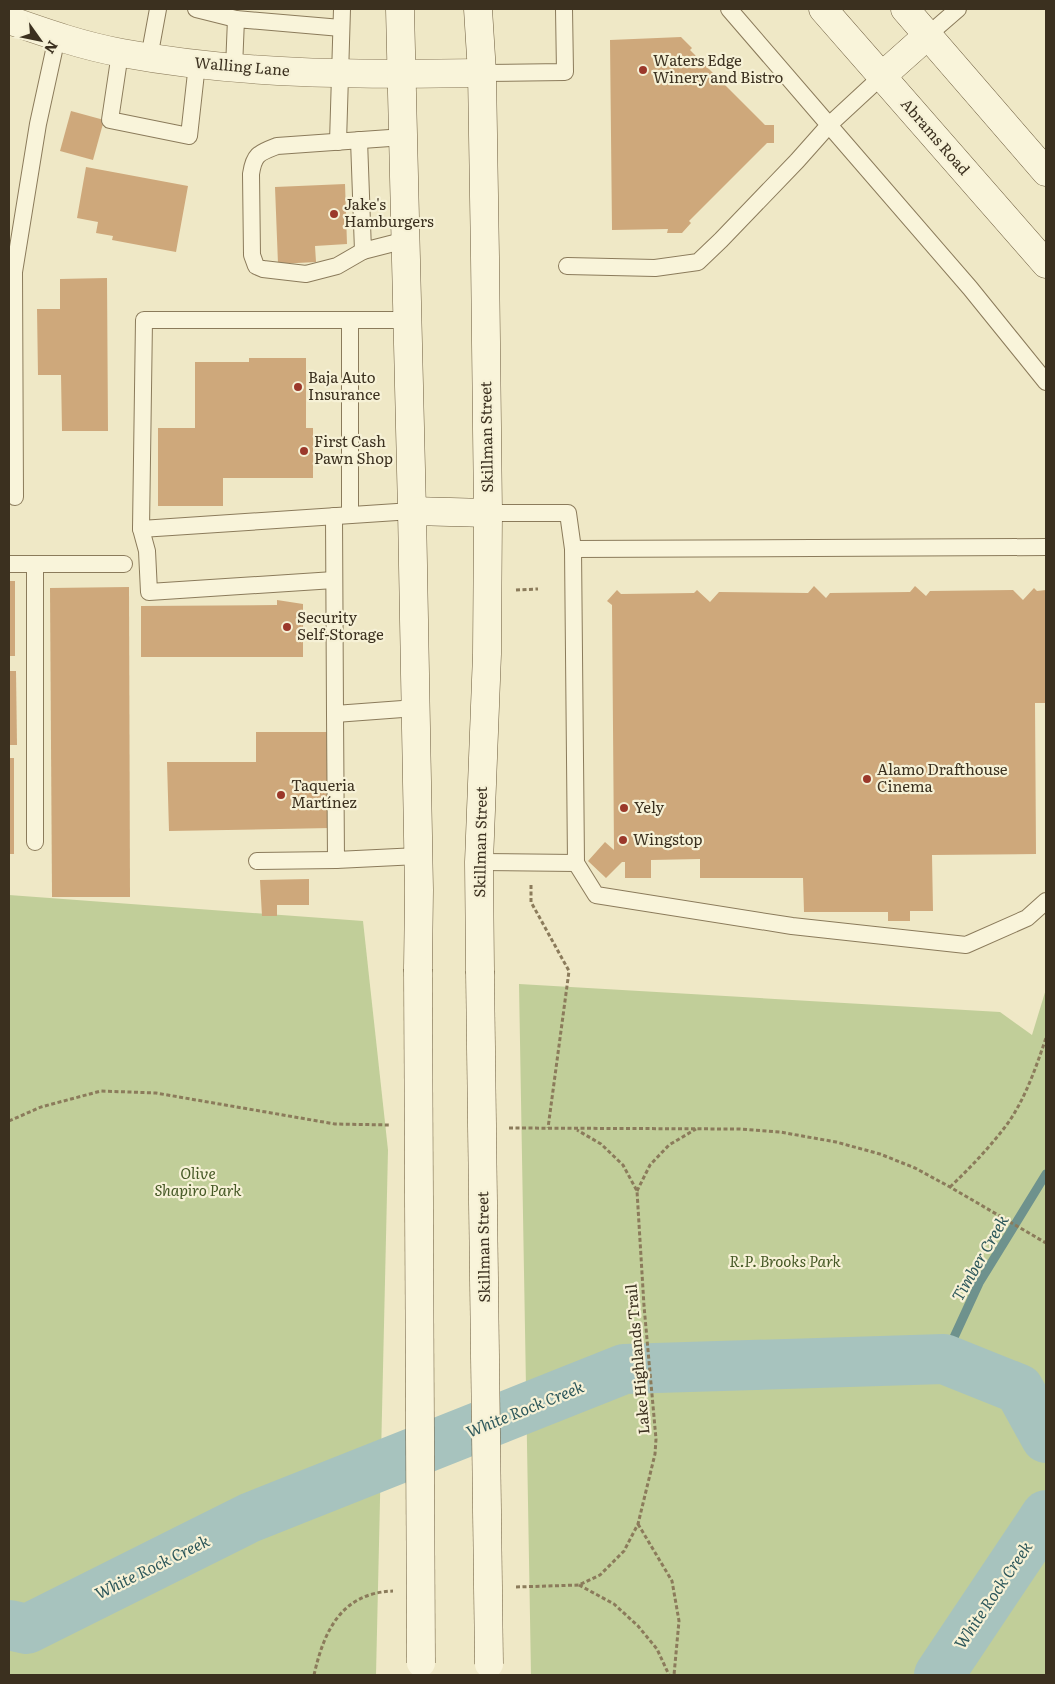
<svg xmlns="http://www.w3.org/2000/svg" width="1055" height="1684" viewBox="0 0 1055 1684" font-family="Literata,serif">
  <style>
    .green { fill: #c1ce99 }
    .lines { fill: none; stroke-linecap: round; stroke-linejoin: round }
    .stream { stroke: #6e928d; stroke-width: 9 }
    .river { stroke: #a7c3be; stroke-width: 50 }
    .building { fill: #cea87b }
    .service-casing { stroke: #8b7b5b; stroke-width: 18 }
    .tertiary-casing { stroke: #8b7b5b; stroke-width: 29 }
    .secondary-casing { stroke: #6d5c3e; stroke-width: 29 }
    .path { stroke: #8b7b5b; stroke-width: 3; stroke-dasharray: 4 2.5; stroke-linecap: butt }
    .service { stroke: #f9f4da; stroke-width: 16 }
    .tertiary { stroke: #f9f4da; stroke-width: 28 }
    .secondary { stroke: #f9f4da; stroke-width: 28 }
    .secondary-bridge-casing { stroke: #6d5c3e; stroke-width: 29; stroke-linecap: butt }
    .secondary-bridge { stroke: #f9f4da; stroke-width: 28 }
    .poi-dot { fill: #9b382a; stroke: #f6f1d6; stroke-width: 2 }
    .labels { text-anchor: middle; stroke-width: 4.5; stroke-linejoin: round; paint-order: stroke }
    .poi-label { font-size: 15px; fill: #3b301f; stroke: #f6f1d6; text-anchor: start }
    .street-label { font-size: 15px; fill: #3b301f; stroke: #f6f1d6 }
    .park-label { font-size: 15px; font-style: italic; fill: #455825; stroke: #f6f1d6 }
    .water-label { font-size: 16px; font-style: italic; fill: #2e585b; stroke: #f6f1d6 }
  </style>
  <rect width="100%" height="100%" fill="#efe8c6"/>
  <!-- green -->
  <g class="green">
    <polygon points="9,895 363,921 388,1150 376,1675 9,1675"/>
    <polygon points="519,984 1000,1012 1032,1035 1046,989 1046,1675 531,1675"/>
  </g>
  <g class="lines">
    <!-- stream -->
    <polyline class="stream" points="944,1359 979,1283 1046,1174"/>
    <!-- river -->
    <g class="river">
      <polyline points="9,1625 27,1629 249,1518 624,1369 944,1359 1019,1389 1046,1438"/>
      <polyline points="939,1675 1046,1515"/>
    </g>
  </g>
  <!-- building -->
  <g class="building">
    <polygon points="681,37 692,48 690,50 765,125 774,125 774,143 767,143 689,221 691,223 682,233 667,233 668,229 612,230 610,40"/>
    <polygon points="71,111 104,120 93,160 60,151"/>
    <polygon points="86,167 188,186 176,252 112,240 113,236 96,233 98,222 77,218"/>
    <polygon points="345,184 347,244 315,246 316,262 278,264 275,187"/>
    <polygon points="107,278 108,431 62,431 61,375 38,375 37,309 60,309 60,279"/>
    <polygon points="249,358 306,358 306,428 313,428 313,478 223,478 223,506 158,506 158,428 195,428 195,362 249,362"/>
    <rect x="9" y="581" width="6" height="75"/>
    <polygon points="814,586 826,598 830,593 910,592 915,586 926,596 930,591 1013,590 1023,600 1034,588 1037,591 1046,590 1046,703 1035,703 1036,854 932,855 933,911 910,911 910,921 888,921 888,912 804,912 803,878 700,878 700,859 651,860 651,878 625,878 625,862 622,862 606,878 588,861 605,842 614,850 612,605 607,601 617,590 621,594 694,593 697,590 710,602 719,592 808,593"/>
    <polygon points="129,587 130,897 52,897 50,588"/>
    <polygon points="277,600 303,604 303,657 141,657 141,606 277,605"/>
    <polygon points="9,671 16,671 17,745 9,745"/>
    <polygon points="256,732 330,732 330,828 169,831 167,762 256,762"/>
    <rect x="9" y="758" width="5" height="96"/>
    <polygon points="309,879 309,905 277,905 277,916 262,916 260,880"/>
  </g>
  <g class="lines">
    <!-- service casing -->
    <g class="service-casing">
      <g id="service">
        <polyline points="196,9 236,19"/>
        <polyline points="928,35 958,9"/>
        <polyline points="120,53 110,120 189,136 197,64"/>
        <polyline points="149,58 158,9"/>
        <polyline points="234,68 236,19 341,28"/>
        <polyline points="482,73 565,72 564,9"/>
        <polyline points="882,76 829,125 970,288 1046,382"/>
        <polyline points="359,140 363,251 406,240"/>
        <polyline points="338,142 342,9"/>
        <path d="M 363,251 L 337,266 L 306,274 L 263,269 L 256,266 L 252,255 L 251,174 C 254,154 259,153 277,146 L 404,137"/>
        <polyline points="567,266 655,268 698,262 721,240 797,161 829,125 729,9"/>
        <polyline points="408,320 144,320 141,529 412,511"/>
        <polyline points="15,497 14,272 38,124 57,37"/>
        <polyline points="350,515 350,320"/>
        <polyline points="334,516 335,714 416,708"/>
        <polyline points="141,529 147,551 149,592 334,580"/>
        <polyline points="573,549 1046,547"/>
        <polyline points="9,564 124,564"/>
        <polyline points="35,564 35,842"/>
        <polyline points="335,714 336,860 418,856"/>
        <polyline points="257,861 336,860"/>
        <polyline points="479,862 576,863 573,549 568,513 488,513"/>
        <polyline points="576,863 596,895 792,926 966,945 1027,918 1046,901"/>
      </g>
    </g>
    <!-- tertiary casing -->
    <g class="tertiary-casing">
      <path id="tertiary" d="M 9,20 C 46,33 83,46 122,53 C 240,75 362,75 482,73"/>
    </g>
    <!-- secondary casing -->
    <g class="secondary-casing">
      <g id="secondary">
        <polyline points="400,9 412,511 419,890 418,969"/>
        <polyline points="478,9 482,73 485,257 488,513 487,654 479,862 480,971"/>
        <polyline points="823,9 1046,264"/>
        <polyline points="905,9 1046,172"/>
        <polyline points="882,76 928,35"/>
        <polyline points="412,511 488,513"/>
      </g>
    </g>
    <!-- path -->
    <g class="path">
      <polyline points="516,590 538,589"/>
      <polyline points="531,885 531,902 569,971 548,1128"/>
      <polyline points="9,1121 41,1107 101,1091 156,1093 335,1124 390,1125"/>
      <polyline points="509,1128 739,1129 780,1132 836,1142 880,1154 915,1168 950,1187 1046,1243"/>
      <path d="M 950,1187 C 971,1167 991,1146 1008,1123 C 1026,1097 1036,1067 1046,1038"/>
      <polyline points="637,1191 650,1165 669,1145 696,1129"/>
      <polyline points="638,1524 672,1581 679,1621 674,1675"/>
      <polyline points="579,1585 614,1604 638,1626 657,1649 669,1675"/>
      <polyline points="516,1587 579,1585 600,1575 624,1551 638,1524 655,1454 656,1439 644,1306 637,1191 623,1165 601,1144 577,1130"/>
      <path d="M 314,1675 C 324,1631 341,1593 393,1591"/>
    </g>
    <!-- service -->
    <use href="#service" class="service"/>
    <!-- tertiary -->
    <use href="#tertiary" class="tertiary"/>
    <!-- secondary -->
    <use href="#secondary" class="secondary"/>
    <!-- secondary-bridge casing -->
    <g class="secondary-bridge-casing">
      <g id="secondary-bridge">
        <polyline points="418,969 421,1663"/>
        <polyline points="480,971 489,1664"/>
      </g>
    </g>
    <!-- secondary-bridge -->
    <use href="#secondary-bridge" class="secondary-bridge"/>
  </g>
  <!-- markers -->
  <g class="poi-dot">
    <circle cx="643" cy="70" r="5"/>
    <circle cx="334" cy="214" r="5"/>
    <circle cx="298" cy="387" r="5"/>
    <circle cx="304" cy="451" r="5"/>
    <circle cx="287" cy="627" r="5"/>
    <circle cx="867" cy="779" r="5"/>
    <circle cx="281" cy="795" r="5"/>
    <circle cx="624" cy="808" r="5"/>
    <circle cx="623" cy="840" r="5"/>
  </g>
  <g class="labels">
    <!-- poi labels -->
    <g class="poi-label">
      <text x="653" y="66">Waters Edge<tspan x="653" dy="17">Winery and Bistro</tspan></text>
      <text x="344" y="210">Jake's<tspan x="344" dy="17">Hamburgers</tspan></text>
      <text x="308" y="383">Baja Auto<tspan x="308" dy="17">Insurance</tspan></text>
      <text x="314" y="447">First Cash<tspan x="314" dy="17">Pawn Shop</tspan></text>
      <text x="297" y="623">Security<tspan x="297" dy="17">Self-Storage</tspan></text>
      <text x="877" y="775">Alamo Drafthouse<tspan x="877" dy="17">Cinema</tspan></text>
      <text x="291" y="791">Taqueria<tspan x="291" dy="17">Martínez</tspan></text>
      <text x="634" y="813">Yely</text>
      <text x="633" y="845">Wingstop</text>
    </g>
    <!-- street labels -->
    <g class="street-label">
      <text transform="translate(242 67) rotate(5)" y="5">Walling Lane</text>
      <text transform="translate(935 137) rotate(49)" y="5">Abrams Road</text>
      <text transform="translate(487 437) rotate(-91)" y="5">Skillman Street</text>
      <text transform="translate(481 842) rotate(-89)" y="5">Skillman Street</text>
      <text transform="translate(484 1247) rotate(-91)" y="5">Skillman Street</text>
      <text transform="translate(638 1359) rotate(-95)" y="5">Lake Highlands Trail</text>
    </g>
    <!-- park labels -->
    <g class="park-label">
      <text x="198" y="1179">Olive<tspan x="198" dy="17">Shapiro Park</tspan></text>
      <text x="785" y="1267">R.P. Brooks Park</text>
    </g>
    <!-- water labels -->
    <g class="water-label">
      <text transform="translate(980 1258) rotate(-60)" y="6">Timber Creek</text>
      <text transform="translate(525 1409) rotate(-22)" y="6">White Rock Creek</text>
      <text transform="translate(152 1567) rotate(-26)" y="6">White Rock Creek</text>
      <text transform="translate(993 1595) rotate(-56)" y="6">White Rock Creek</text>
    </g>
  </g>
  <!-- border -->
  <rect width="1055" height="1684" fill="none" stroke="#3b301f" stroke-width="20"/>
  <!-- north arrow -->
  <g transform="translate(40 40) rotate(123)" stroke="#f6f1d6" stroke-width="4" paint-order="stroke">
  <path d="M0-4L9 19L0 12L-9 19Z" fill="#3b301f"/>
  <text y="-8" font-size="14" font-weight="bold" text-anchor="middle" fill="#3b301f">N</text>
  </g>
</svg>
